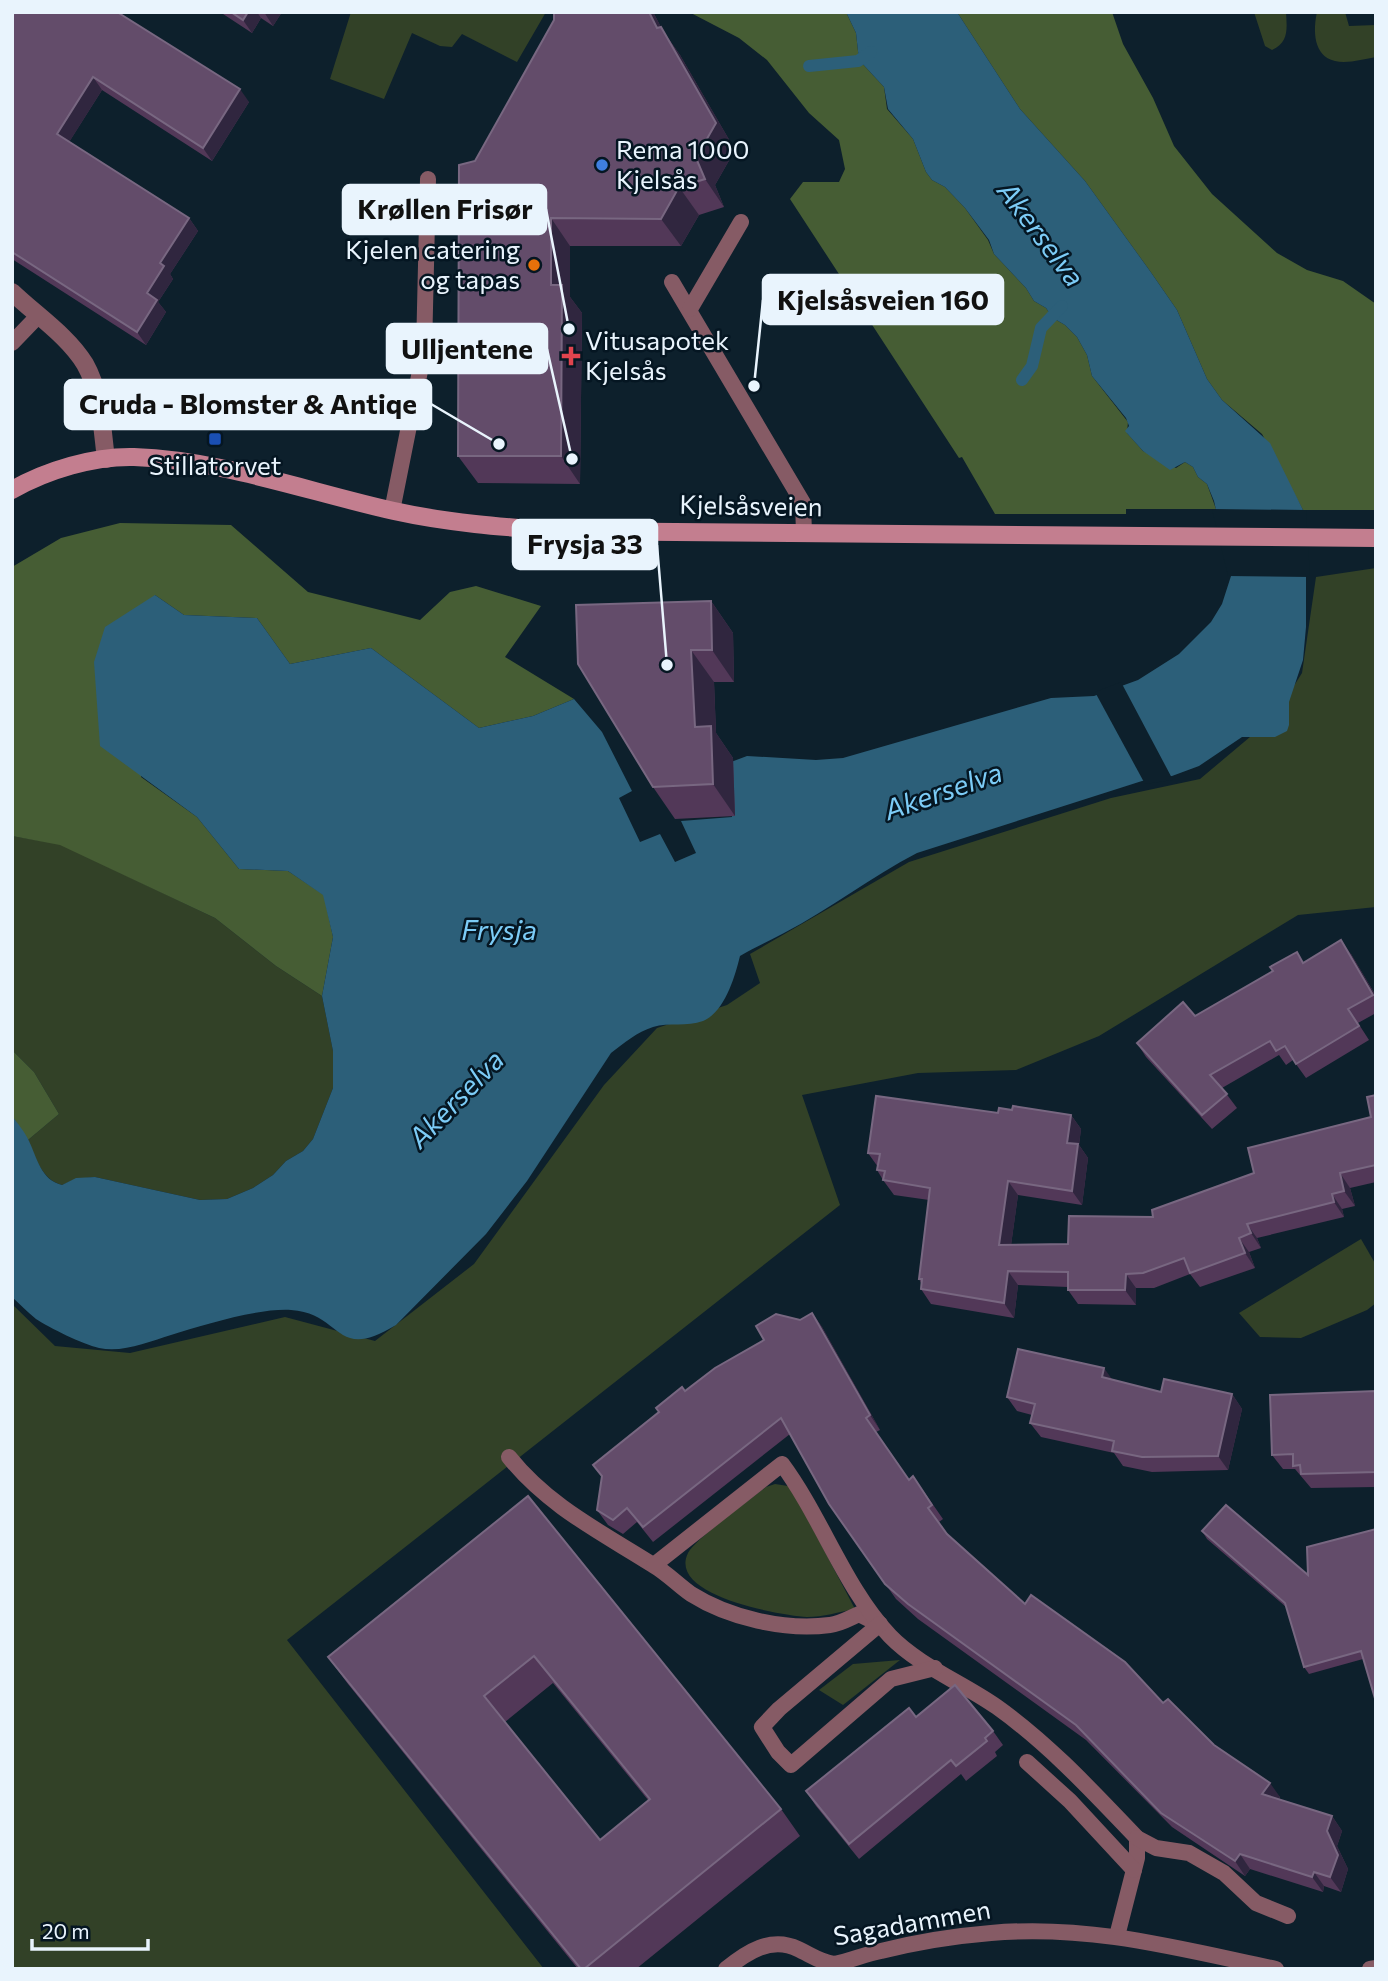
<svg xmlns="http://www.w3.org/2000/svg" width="1388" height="1981" viewBox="0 0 1388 1981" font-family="Commissioner,sans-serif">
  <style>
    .green { fill: #324127 }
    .forest { fill: #465d34 }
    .water { fill: #2c5f79 }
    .pier { fill: #0d202c }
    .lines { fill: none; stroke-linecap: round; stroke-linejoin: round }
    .stream { stroke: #2c5f79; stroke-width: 12 }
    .service { stroke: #865b65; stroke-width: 16 }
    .minor { stroke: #865b65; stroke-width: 18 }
    .secondary { stroke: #c37e8f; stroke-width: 18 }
    .wall { fill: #523858; fill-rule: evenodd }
    .shaded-wall { fill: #30263f }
    .building { fill: #634c6a; stroke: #786781; stroke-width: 2; fill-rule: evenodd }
    .shop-dot { fill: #3f7fe0; stroke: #051622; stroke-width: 2.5 }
    .food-dot { fill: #e8710a; stroke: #051622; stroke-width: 2.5 }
    .health-dot { fill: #e0444e; stroke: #051622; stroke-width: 2.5 }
    .transit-dot { fill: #1a4fb4; stroke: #051622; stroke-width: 2.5 }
    .labels { text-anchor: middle; stroke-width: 5; stroke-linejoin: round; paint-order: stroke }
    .poi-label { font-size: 26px; fill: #e9f4fd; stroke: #051622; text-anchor: start }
    .street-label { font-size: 26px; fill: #e9f4fd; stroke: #051622 }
    .water-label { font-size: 28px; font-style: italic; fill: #7cccf7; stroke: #051622 }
    .leader { fill: none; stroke: #e9f4fd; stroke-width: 2.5 }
    .callout-dot { fill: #e9f4fd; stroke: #051622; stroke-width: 2.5 }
    .callout { fill: #e9f4fd; stroke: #e9f4fd; stroke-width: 2.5 }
    .callout-label { font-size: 28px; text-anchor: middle; font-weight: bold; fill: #111 }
  </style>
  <rect width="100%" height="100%" fill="#0d202c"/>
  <!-- green -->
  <g class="green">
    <polygon points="351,12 546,12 517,62 462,34 452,47 440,46 412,33 384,99 330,79"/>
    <path d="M 1254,12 L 1286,12 C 1287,29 1289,42 1272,50 L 1265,46 Z"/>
    <path d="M 1317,12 L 1345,12 L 1349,26 L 1376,25 L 1376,57 C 1364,59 1347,64 1335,61 C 1313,56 1313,30 1317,12 Z"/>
    <polygon points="1376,568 1376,907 1298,915 1099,1036 1016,1070 918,1073 802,1095 840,1205 287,1640 544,1969 12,1969 12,1304 55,1346 130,1353 285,1317 375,1341 474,1264 604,1085 657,1028 727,1005 760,983 750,954 909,862 1111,798 1200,779 1275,716 1302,673 1316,577"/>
    <path d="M 12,836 L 60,844 L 215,918 L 276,966 L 322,996 L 333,1051 L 333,1088 L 313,1139 L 303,1151 L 286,1161 L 273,1175 L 253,1188 L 227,1199 L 200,1200 L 95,1177 L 76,1179 L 62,1185 C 42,1180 35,1157 28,1140 L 59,1114 L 34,1072 L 12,1050 Z"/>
    <polygon points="1361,1239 1376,1265 1376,1303 1367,1310 1301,1338 1260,1337 1239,1313"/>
    <path d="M 775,1484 L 788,1486 L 793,1491 L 855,1609 C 839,1612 823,1617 807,1617 C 780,1615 667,1596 688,1553 C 696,1538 750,1500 766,1487 Z"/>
    <polygon points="900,1660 843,1705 819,1690 853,1664"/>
  </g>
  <!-- forest -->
  <g class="forest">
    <polygon points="689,12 846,12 856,33 859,60 884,87 887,109 913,139 926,172 932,180 945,187 965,208 988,240 994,254 1026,288 1034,301 1046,308 1053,318 1065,325 1077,337 1087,355 1092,376 1128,422 1127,433 1143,451 1176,468 1185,462 1193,467 1198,477 1207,484 1216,509 1126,509 1126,514 995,514 962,457 959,458 790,199 803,182 839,182 845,169 839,140 809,113 767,60 739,38"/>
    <polygon points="957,12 1112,12 1123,44 1153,98 1174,146 1212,194 1277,253 1307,270 1343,281 1376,304 1376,510 1303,510 1262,434 1222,400 1207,379 1177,310 1150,271 1085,181 1020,109"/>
    <polygon points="120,523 231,525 308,592 420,620 450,592 476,586 541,606 505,657 574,699 533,716 479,728 371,648 290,664 257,618 184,615 155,595 141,777 197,817 239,869 288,871 324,895 333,937 322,996 276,966 215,918 60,845 12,836 12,567 61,538"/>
    <polygon points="12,1050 34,1072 59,1114 28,1140 12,1116"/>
  </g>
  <!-- water -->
  <path class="water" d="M 846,12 L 957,12 L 1020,109 L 1085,181 L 1150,271 L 1177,310 L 1207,379 L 1222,400 L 1270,443 L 1303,510 L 1306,577 L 1306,627 L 1303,660 L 1289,702 L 1289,725 L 1287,731 L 1275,737 L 1242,737 L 1199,766 L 1172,776 L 1142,781 L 917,853 C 871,877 830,909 784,933 C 769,941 755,947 740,956 C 735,976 725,1012 703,1021 C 687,1027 669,1022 653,1027 C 637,1032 624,1043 611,1053 L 527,1181 L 486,1234 L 396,1325 C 334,1363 343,1313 291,1310 C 258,1308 203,1325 171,1335 C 148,1342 123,1353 99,1348 C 82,1344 50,1328 36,1319 C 27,1312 20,1304 12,1297 L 12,1116 C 18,1124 25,1132 29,1141 C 37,1158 41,1180 62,1185 L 76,1178 L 95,1177 L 200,1200 L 227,1199 L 253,1188 L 273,1175 L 286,1161 L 303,1151 L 313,1139 L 333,1088 L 333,1051 L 322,996 L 333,937 L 323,895 L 288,871 L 239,869 L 197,817 L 100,746 L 94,662 L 105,627 L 155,595 L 184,615 L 257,618 L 290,664 L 371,648 L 479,728 L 533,716 L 574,699 L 602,732 L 632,791 L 619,798 L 640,842 L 660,834 L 675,862 L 696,853 L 681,821 L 732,817 L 731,762 L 747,756 L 816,760 L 843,758 L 1051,698 L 1094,696 L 1138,680 L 1179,654 L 1211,622 L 1222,604 L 1231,576 L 1214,501 L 1207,484 L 1198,477 L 1193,467 L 1185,462 L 1170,470 L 1143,451 L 1125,431 L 1129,426 L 1126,418 L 1092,376 L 1087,355 L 1077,337 L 1065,325 L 1053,318 L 1046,308 L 1034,301 L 1026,288 L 994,254 L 989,240 L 965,208 L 945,187 L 932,180 L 926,172 L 913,139 L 888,109 L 884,87 L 859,60 L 856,33 Z"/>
  <!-- pier -->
  <g class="pier">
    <polygon points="1212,509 1306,510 1310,577 1228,576"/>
    <polygon points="1121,682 1173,780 1145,784 1095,692"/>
  </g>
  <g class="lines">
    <!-- stream -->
    <g class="stream">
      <polyline points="809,66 858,61 871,52"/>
      <polyline points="1022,380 1032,366 1041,328 1062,306"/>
    </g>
    <!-- service -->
    <g class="service">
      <polyline points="672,282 803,503 804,533"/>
      <polyline points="690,309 741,222"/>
      <polyline points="12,343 38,316"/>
      <polyline points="392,511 424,351 428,179"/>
      <path d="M 509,1457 C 548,1506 601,1532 653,1565 C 667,1573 678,1585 691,1594 C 729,1618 785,1631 830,1625 C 840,1624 850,1618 859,1614 L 877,1623"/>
      <path d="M 654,1565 L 782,1464 C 822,1518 844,1587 890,1636 C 919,1666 963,1683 997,1707 C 1049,1744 1093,1792 1137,1838 L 1137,1858 L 1117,1936"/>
      <polyline points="880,1624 779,1709 762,1727 778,1752 791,1765 891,1679 935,1668"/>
      <polyline points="1027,1762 1070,1801 1134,1870"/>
      <polyline points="1137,1838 1156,1848 1189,1853 1224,1873 1256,1903 1288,1916"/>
      <path d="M 726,1969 C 747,1952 771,1936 798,1949 C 811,1955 820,1962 834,1964 C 850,1961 865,1954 881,1951 C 917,1942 954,1936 991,1933 C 1089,1924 1181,1949 1276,1969"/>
      <polyline points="1370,1969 1376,1968"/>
    </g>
    <!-- minor -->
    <path class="minor" d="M 12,292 C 36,315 68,336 85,364 C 101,392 102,428 106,459"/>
    <!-- secondary -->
    <path class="secondary" d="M 12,490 C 47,470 94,456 134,457 C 222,460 309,492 394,511 C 448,523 502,527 557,531 L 1376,538"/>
  </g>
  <!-- wall -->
  <g class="wall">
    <polygon points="220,12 282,12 273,26 261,18 252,33"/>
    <polygon points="554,12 653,12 663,31 680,55 735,150 715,185 724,207 699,215 681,246 570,246 570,297 582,313 580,484 478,483 458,456 475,161 554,20"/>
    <polygon points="12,16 249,102 212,161 102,90 69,142 189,218 198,231 170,274 173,279 158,302 166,312 146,345 12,259"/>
    <polygon points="711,601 733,633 734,682 714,682 716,733 733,758 735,816 675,819 653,787 578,664"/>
    <polygon points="1351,954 1376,996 1376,1013 1358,1023 1369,1040 1306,1078 1293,1060 1286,1065 1279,1055 1222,1088 1237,1108 1212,1129 1146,1057 1137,1043 1195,1016 1304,962"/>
    <polygon points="1376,1095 1376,1182 1350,1188 1355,1206 1342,1209 1344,1217 1257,1238 1261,1248 1249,1252 1255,1268 1200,1287 1190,1274 1154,1288 1136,1288 1136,1305 1078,1304 1068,1290 1068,1287 1018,1285 1014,1318 931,1304 921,1289 921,1283 919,1279 929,1200 894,1195 883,1180 877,1170 878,1167 868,1153 998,1113 1012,1110 1071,1115 1081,1129 1079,1145 1088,1158 1082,1205 1018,1195 1011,1245 1068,1244 1153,1217 1254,1173 1371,1117"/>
    <polygon points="812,1313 822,1327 880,1430 876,1432 909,1480 913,1476 943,1519 939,1522 947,1534 1025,1604 1163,1703 1214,1745 1280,1797 1279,1800 1332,1816 1342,1831 1337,1846 1348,1869 1341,1892 1324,1886 1323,1892 1250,1869 1245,1876 1172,1827 1086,1740 918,1619 896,1599 829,1504 790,1434 653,1542 637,1522 623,1534 608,1525 597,1510 602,1477 593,1465 685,1391"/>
    <polygon points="1112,1380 1161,1392 1232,1394 1242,1409 1228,1470 1152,1472 1123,1466 1114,1453 1041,1437 1030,1423 1032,1415 1017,1411 1007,1397"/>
    <polygon points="1376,1391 1376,1487 1311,1488 1295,1469 1283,1469 1272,1455"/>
    <path d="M 528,1496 L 781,1809 L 800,1836 L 636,1969 L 578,1969 L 348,1684 L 328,1657 ZM 553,1683 L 648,1800 L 600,1840 L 505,1722 Z"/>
    <polygon points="1376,1529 1363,1659 1309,1674 1304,1667 1286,1607 1207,1539 1202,1531 1308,1575"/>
    <polygon points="916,1717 993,1731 1003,1745 995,1752 997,1756 966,1781 961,1774 859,1859 816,1806 806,1791"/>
  </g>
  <!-- shaded-wall -->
  <g class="shaded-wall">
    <polygon points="248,12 257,12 261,18 252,33 243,20"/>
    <polygon points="264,12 282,12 273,26"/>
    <polygon points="649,12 653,12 663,31 680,55 735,150 715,185 724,207 705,179 696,158 657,28"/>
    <polygon points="93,77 102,90 66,147 57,134"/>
    <polygon points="240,89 249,102 212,161 203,148"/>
    <polygon points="679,187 699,215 681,246 661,219"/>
    <polygon points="189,218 198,231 170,274 173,279 158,302 166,312 146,345 137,332 147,293 160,263"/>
    <polygon points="551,218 570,246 570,297 582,313 580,484 561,456 551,285"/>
    <polygon points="711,601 733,633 734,682 712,650"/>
    <polygon points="691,650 714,682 716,733 733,758 735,816 713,784 695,727"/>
    <polygon points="1341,940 1351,954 1376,996 1376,998"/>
    <polygon points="1071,1115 1081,1129 1079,1145 1088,1158 1082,1205 1072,1191 1067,1143"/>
    <polygon points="1340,1173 1350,1188 1355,1206 1344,1191"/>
    <polygon points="1008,1181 1018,1195 1009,1260 999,1245"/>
    <polygon points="1332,1194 1342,1209 1344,1217 1334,1202"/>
    <polygon points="1247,1224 1257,1238 1261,1248 1251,1233"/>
    <polygon points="1239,1238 1249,1252 1255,1268 1245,1253"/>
    <polygon points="1008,1271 1018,1285 1014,1318 1004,1303"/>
    <polygon points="1126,1274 1136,1288 1136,1305 1125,1290"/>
    <polygon points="812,1313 822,1327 880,1430 870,1415"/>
    <polygon points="1104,1368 1114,1382 1102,1377"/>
    <polygon points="1232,1394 1242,1409 1228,1470 1218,1456"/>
    <polygon points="1270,1783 1280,1797 1272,1809 1262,1794"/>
    <polygon points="1332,1816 1342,1831 1337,1846 1348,1869 1341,1892 1330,1877 1327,1831"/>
    <polygon points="1240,1854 1250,1869 1245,1876 1235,1861"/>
    <polygon points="1314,1872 1324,1886 1323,1892 1312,1877"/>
  </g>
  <!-- building -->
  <g class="building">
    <polygon points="15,12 117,12 240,89 203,148 93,77 57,134 189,218 160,263 164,266 147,293 157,300 137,332 12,252 12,16"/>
    <polygon points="231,12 248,12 243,20"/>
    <polygon points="554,12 649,12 657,28 661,27 716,123 696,158 705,179 679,187 661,219 551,218 551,285 562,285 561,456 458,456 459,165 475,161 554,20"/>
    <polygon points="711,601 712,650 691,650 695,727 711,726 713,784 653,787 578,664 576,605"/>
    <polygon points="1341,940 1373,995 1348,1009 1359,1026 1296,1064 1285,1046 1276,1051 1270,1041 1210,1075 1227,1094 1202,1115 1137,1043 1183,1002 1195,1016 1273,971 1270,967 1297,952 1303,963"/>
    <polygon points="1376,1095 1376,1165 1340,1173 1344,1191 1332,1194 1334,1202 1247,1224 1251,1233 1239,1238 1245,1253 1190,1273 1184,1258 1143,1273 1126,1274 1125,1290 1068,1290 1068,1272 1008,1271 1004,1303 921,1289 922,1279 919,1279 930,1188 883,1180 885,1171 877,1170 880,1154 868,1153 876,1096 998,1113 999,1108 1012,1110 1013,1106 1071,1115 1067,1143 1078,1144 1072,1191 1008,1181 999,1245 1068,1244 1069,1216 1153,1217 1152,1210 1254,1173 1248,1148 1371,1117 1367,1097"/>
    <polygon points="812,1313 870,1415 866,1418 909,1480 913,1476 932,1505 928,1508 947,1534 1025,1604 1031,1595 1125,1662 1163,1703 1168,1699 1214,1745 1270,1783 1262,1794 1332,1816 1327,1831 1338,1855 1330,1877 1314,1872 1312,1877 1240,1854 1235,1861 1161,1813 1076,1725 908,1604 885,1584 829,1504 781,1418 643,1527 627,1508 613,1520 597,1510 602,1476 593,1465 659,1412 656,1408 682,1387 685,1391 715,1368 764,1340 756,1326 776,1314 800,1320"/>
    <polygon points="1018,1349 1104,1368 1102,1377 1161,1392 1164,1379 1232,1394 1218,1456 1142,1457 1112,1451 1114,1441 1030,1423 1035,1404 1007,1397"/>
    <polygon points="1376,1391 1376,1472 1301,1474 1300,1465 1293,1466 1293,1454 1272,1455 1270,1395"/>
    <path d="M 528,1496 L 781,1809 L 584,1969 L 581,1969 L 328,1657 ZM 534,1656 L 650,1799 L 600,1840 L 484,1696 Z"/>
    <polygon points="1226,1505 1308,1575 1307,1547 1376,1529 1376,1702 1361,1651 1304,1667 1285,1603 1202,1531"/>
    <polygon points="955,1685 993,1731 985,1738 987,1741 956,1766 951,1760 849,1844 806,1791 909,1708 916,1717"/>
  </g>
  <!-- markers -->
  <circle class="shop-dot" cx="602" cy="165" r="7"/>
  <circle class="food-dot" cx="534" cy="265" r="7"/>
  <path class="health-dot" d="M567.5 345.5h7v7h7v7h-7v7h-7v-7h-7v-7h7z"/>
  <rect class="transit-dot" x="208" y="432" width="14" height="14" rx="3.5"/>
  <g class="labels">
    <!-- poi labels -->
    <g class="poi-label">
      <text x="616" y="159">Rema 1000<tspan x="616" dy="30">Kjelsås</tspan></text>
      <text x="520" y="259" text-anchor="end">Kjelen catering<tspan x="520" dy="30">og tapas</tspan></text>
      <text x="585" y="350">Vitusapotek<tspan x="585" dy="30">Kjelsås</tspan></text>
      <text x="215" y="475" text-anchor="middle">Stillatorvet</text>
    </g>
    <!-- street labels -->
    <g class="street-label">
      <text transform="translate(751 506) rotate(1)" y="9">Kjelsåsveien</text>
      <text transform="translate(912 1923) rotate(-10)" y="9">Sagadammen</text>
    </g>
    <!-- water labels -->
    <g class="water-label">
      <text transform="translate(1041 234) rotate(53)" y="10">Akerselva</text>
      <text transform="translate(943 791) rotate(-19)" y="10">Akerselva</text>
      <text x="499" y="940">Frysja</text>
      <text transform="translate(456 1099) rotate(-46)" y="10">Akerselva</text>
    </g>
  </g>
  <!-- callouts -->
  <path class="leader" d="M569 329L546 209M754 386L763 300M572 459L547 349M499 444L431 404M667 665L657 545"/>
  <g class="callout-dot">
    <circle cx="569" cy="329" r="7"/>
    <circle cx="754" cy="386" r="7"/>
    <circle cx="572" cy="459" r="7"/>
    <circle cx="499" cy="444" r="7"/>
    <circle cx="667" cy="665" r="7"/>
  </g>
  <g class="callout">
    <rect x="343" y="185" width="203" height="49" rx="7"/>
    <rect x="763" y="275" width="240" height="49" rx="7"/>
    <rect x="387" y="324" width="160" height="49" rx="7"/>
    <rect x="65" y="380" width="366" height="49" rx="7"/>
    <rect x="513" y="520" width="144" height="49" rx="7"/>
  </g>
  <g class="callout-label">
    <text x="445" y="219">Krøllen Frisør</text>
    <text x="883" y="310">Kjelsåsveien 160</text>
    <text x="467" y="359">Ulljentene</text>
    <text x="248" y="414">Cruda - Blomster &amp; Antiqe</text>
    <text x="585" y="554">Frysja 33</text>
  </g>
  <!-- border -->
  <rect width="1388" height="1981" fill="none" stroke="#e9f4fd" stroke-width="28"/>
  <!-- scale -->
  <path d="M32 1939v10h116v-10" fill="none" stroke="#e9f4fd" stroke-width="3.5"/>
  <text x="42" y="1939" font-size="21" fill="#e9f4fd" stroke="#051622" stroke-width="5" paint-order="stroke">20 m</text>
</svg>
